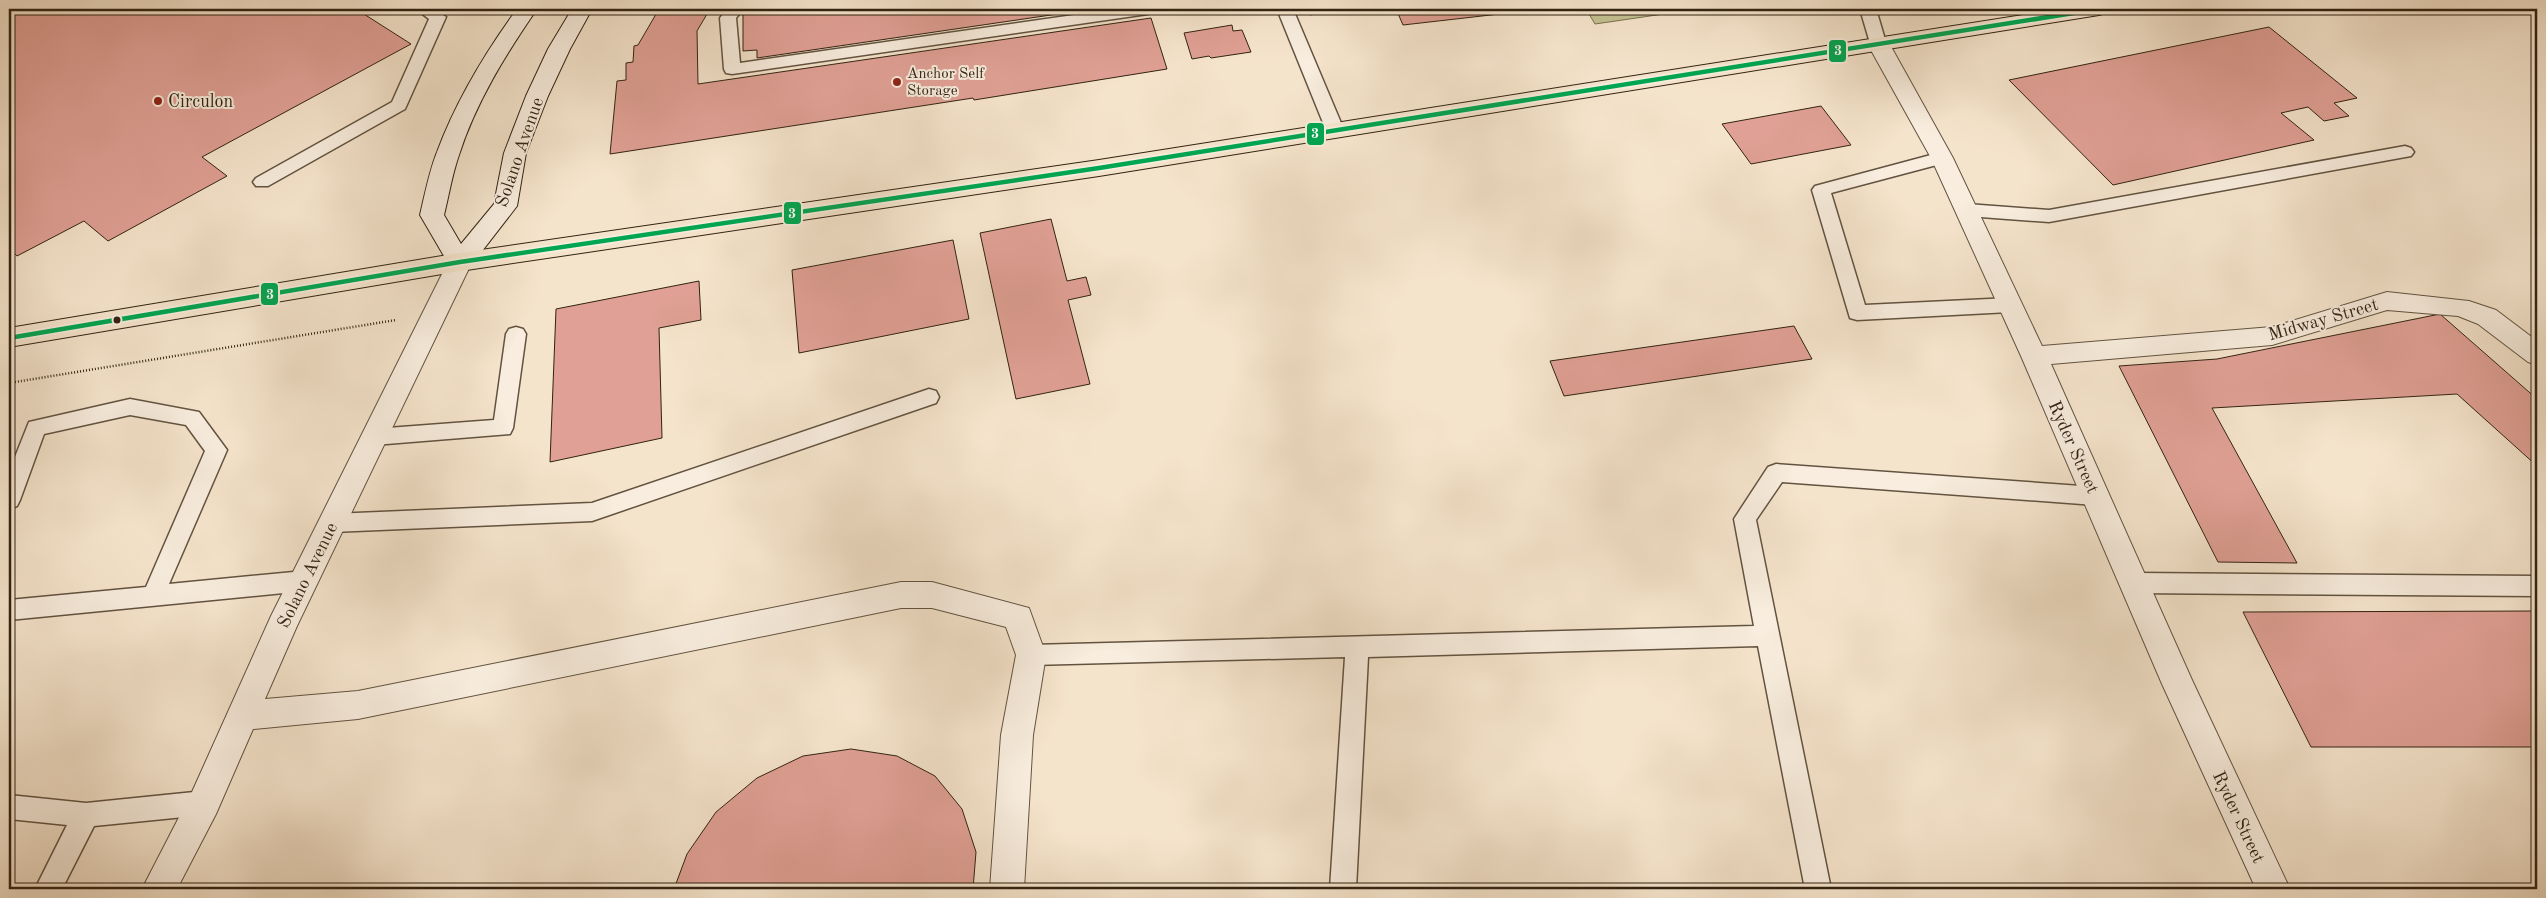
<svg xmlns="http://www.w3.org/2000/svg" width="2546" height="898" viewBox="0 0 2546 898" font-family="'Old Standard TT',serif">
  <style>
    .green { fill: #c4c292; stroke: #7a7252 }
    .building { fill: #e0a095; stroke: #312312 }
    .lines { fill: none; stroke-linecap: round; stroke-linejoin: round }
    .service-casing { stroke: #625340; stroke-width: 3 }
    .minor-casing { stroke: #625340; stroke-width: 2 }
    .secondary-casing { stroke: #312312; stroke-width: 2 }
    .primary-casing { stroke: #312312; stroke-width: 2 }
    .path { stroke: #312312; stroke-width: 2.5; stroke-dasharray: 1 2; stroke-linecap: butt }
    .service { fill: #f8edde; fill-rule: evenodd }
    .minor { fill: #f8edde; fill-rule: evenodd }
    .secondary { fill: #f8edde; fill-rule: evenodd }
    .primary { fill: #f5e4cc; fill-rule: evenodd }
    .bus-1-casing { stroke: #f8edde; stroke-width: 8 }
    .bus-1 { stroke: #00a651; stroke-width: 4.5 }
    .poi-dot { fill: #8f2418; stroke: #f8edde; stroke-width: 2 }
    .bus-dot { fill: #312312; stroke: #f8edde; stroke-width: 2 }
    .labels { text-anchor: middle; stroke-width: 4; stroke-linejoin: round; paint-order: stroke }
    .far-poi-label { font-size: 15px; fill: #312312; stroke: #f8edde; text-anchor: start }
    .poi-label { font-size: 18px; fill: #312312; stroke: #f8edde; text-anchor: start }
    .street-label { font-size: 18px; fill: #312312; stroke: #f8edde }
    .line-badge { stroke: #f8edde; stroke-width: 2 }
    .badge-label { font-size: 14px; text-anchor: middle; font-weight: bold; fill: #fff }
  </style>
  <rect width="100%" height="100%" fill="#f5e4cc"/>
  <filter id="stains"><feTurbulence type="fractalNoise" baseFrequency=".004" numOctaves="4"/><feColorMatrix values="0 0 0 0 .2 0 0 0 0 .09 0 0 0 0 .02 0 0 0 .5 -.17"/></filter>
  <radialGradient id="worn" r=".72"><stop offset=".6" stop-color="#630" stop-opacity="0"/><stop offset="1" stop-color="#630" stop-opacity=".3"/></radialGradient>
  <!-- green -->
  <polygon class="green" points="1586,9 1698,9 1595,24"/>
  <!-- building -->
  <g class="building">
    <polygon points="9,9 356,9 411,44 202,157 227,176 108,241 84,221 17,256 9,248"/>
    <polygon points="659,9 710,9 697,31 698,84 1151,18 1167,69 974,100 973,98 610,154 617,81 626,80 626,63 633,62 634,46 638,45"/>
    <polygon points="751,9 1092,9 757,58 757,50 743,51 743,11"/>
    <polygon points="1307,9 1338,9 1310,15"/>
    <polygon points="1396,9 1516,9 1517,12 1403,25"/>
    <polygon points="1232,25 1233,31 1242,30 1251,52 1211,58 1209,56 1192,59 1184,33"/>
    <polygon points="2269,27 2357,98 2334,103 2349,116 2324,121 2308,107 2281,113 2314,140 2113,185 2009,80"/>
    <polygon points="1821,106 1851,145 1751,164 1722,124"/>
    <polygon points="1051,219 1067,281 1086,277 1091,295 1068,300 1090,384 1016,399 980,233"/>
    <polygon points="953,240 969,319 799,353 792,270"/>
    <polygon points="699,281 701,320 659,328 662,438 550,462 556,309"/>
    <polygon points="2440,314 2537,399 2537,466 2457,394 2212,408 2297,563 2218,562 2119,366 2217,359"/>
    <polygon points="1794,326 1812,359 1564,396 1550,361"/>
    <polygon points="2537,611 2537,747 2311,747 2243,612"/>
    <polygon points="851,749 897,756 935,776 962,809 976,852 973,889 674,889 687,854 716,812 757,778 803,756"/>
  </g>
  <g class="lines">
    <!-- service casing -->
    <g class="service-casing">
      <g id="service">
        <polygon points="416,9 435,9 446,17 405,109 268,186 256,186 253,182 256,178 392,102 429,19"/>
        <polygon points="727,9 743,9 736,18 740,63 1116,9 1156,9 1148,14 732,74 726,73 724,69 720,18"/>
        <polygon points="1277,9 1293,9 1344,130 1341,134 1329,134 1326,130"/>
        <polygon points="1860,9 1876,9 1886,43 1884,47 1878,48 1870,43"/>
        <polygon points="2405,146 2411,148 2414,152 2411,156 2049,222 1967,216 1961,214 1958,210 1961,206 1967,204 2049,210"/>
        <polygon points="1942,152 1948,154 1951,158 1948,162 1831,193 1865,305 2010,298 2017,300 2020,305 2017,310 2010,312 1857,320 1850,318 1812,190 1815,186"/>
        <polygon points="516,327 523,329 526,334 513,428 510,434 374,445 367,443 363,437 367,431 374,429 494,420 506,334 509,329"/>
        <polygon points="929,389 936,391 939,397 936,403 592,521 332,532 324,529 321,523 324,517 332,514 592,503"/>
        <polygon points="130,399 199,412 227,450 169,584 304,571 312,574 315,581 312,588 304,591 9,620 9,600 146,587 205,451 186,425 130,415 44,434 20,500 17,506 9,509 9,472 29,422"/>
        <polygon points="1776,464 2095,487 2103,490 2106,496 2103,502 2095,505 1782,482 1756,520 1831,889 1805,889 1758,646 1368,657 1356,889 1330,889 1345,657 1031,665 1023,662 1019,655 1023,648 1031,645 1754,626 1734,519 1768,467"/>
        <polygon points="2134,573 2537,576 2537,596 2134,593 2126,590 2123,583 2126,576"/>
        <polygon points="204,791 213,794 217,803 213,812 204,815 94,826 62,889 35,889 67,825 9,819 9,795 86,803"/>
      </g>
    </g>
    <!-- minor casing -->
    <g class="minor-casing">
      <g id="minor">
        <polygon points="1878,37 1885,38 1889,43 1953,158 2042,346 2272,327 2387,292 2469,301 2496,310 2537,341 2537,365 2528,362 2478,324 2458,316 2387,310 2272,345 2051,364 2192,680 2290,889 2256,889 2162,684 2021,356 1931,158 1867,43 1871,38"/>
        <polygon points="460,253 469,256 472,262 297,626 265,699 358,691 901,582 932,582 1029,608 1046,655 1033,735 1024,889 990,889 1001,735 1016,655 1006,627 932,608 901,608 358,719 253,729 216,814 177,889 142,889 192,792 271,616 451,256"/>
      </g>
    </g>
    <!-- secondary casing -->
    <g class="secondary-casing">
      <path id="secondary" d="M 517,9 L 537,9 C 506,54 476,102 459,155 C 452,175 449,195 444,215 L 461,244 L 494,204 L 504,153 L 526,96 L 548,49 L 572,9 L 592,9 L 570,49 L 548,96 L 526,153 L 517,206 L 469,268 L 460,271 L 451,268 L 420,215 C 425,194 429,172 437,152 C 456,101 485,53 517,9 Z"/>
    </g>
    <!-- primary casing -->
    <g class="primary-casing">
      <polygon id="primary" points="2061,9 2109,9 2106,13 2099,15 1099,176 460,271 9,347 9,328 460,253 1099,160"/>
    </g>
    <!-- path -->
    <polyline class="path" points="9,383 396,320"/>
    <!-- service -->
    <use href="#service" class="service"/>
    <!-- minor -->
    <use href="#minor" class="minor"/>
    <!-- secondary -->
    <use href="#secondary" class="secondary"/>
    <!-- primary -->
    <use href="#primary" class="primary"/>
    <!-- bus-1 casing -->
    <g class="bus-1-casing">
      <polyline id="bus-1" points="9,338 460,262 1099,168 2099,9"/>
    </g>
    <!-- bus-1 -->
    <use href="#bus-1" class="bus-1"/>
  </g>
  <!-- markers -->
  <g class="poi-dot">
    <circle cx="897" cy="82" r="5"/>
    <circle cx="158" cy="101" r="5"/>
  </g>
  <circle class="bus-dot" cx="117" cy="320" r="4.5"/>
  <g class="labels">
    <!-- far-poi labels -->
    <g class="far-poi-label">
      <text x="907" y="78">Anchor Self<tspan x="907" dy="17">Storage</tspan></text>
    </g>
    <!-- poi labels -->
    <g class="poi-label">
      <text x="168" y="107">Circulon</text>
    </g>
    <!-- street labels -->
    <g class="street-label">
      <text transform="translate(519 152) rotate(-71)" y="6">Solano Avenue</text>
      <text transform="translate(2323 319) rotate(-16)" y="6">Midway Street</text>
      <text transform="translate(2074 447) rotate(66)" y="6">Ryder Street</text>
      <text transform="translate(307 575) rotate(-64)" y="6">Solano Avenue</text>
      <text transform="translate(2239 817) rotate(65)" y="6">Ryder Street</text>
    </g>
  </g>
  <g class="line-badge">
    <rect x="1828" y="39" width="19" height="24" rx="5" fill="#00a651"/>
    <rect x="1306" y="122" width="19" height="24" rx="5" fill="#00a651"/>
    <rect x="783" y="201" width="19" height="24" rx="5" fill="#00a651"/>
    <rect x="260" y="282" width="19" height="24" rx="5" fill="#00a651"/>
  </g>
  <g class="badge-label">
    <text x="1838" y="55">3</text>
    <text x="1315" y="138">3</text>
    <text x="792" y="218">3</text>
    <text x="270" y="299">3</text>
  </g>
  <!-- margin -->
  <rect width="2546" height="898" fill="none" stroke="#f5e4cc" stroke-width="30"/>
  <rect x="10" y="10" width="2526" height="878" fill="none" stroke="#312312" stroke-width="2.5"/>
  <rect x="15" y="15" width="2516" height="868" fill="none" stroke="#312312"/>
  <rect width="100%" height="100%" filter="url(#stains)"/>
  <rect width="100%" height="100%" fill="url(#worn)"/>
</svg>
